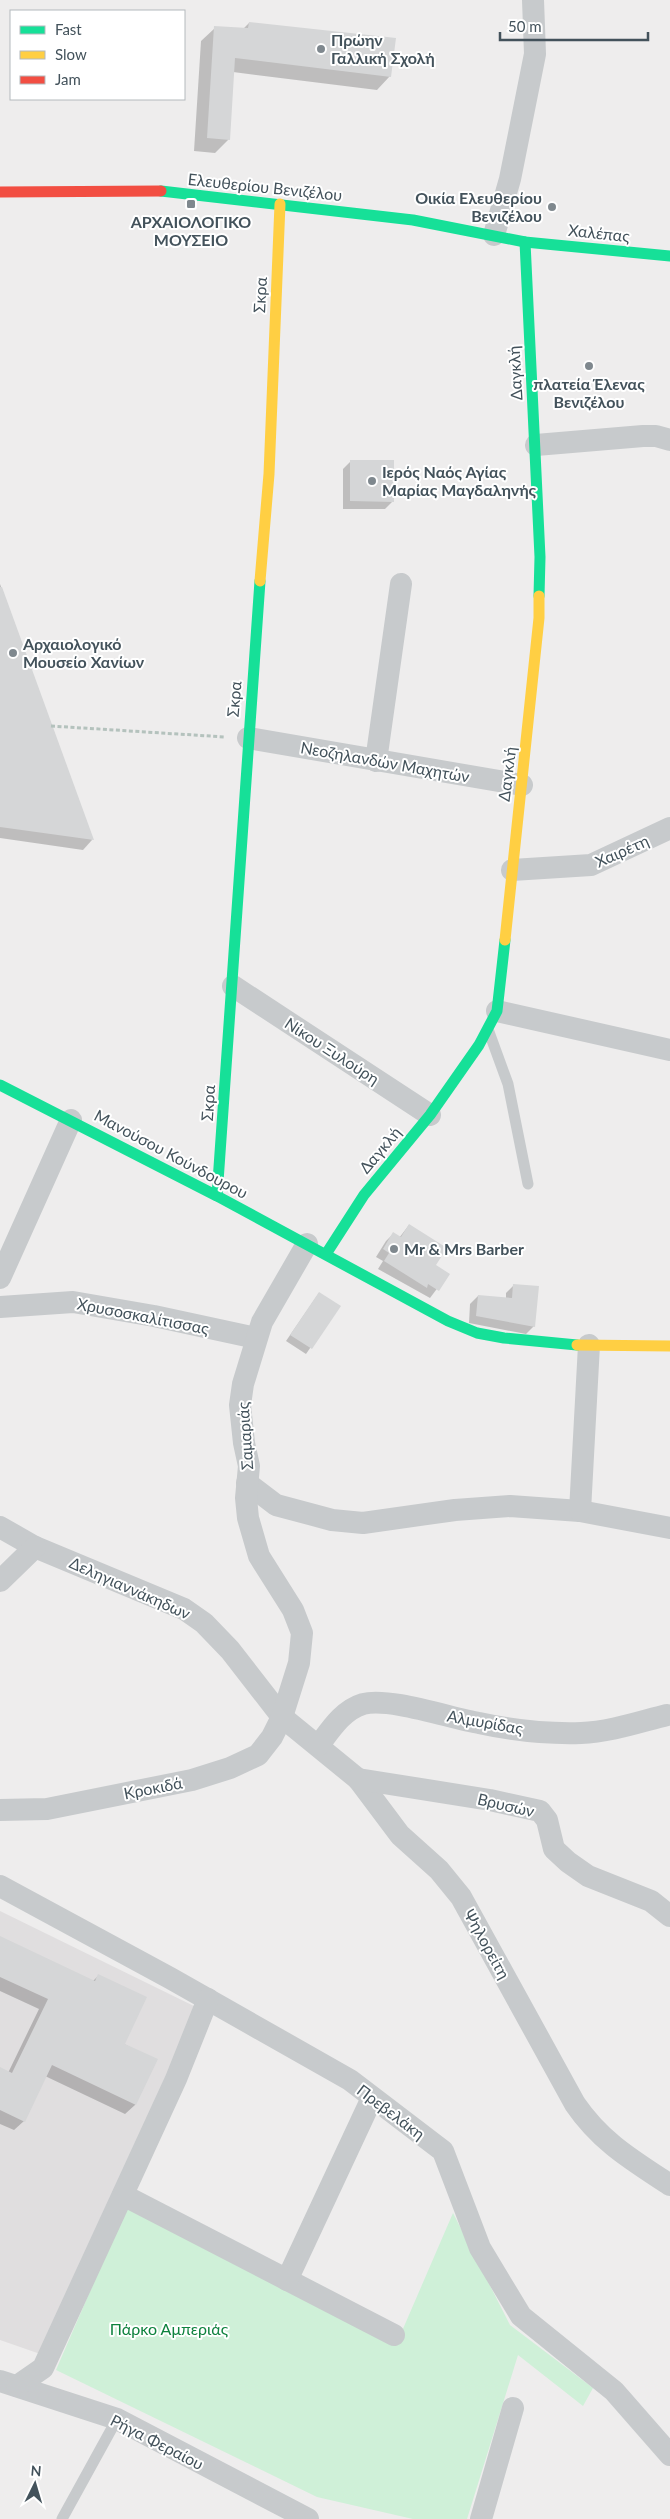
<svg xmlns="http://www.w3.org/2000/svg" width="670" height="2519" viewBox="0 0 670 2519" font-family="Lato,sans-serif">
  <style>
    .education { fill: #e0dedf }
    .green { fill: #cff0d8 }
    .shadow { fill: #0003 }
    .building { fill: #d5d6d7 }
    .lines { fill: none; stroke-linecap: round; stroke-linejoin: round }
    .path { stroke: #b4c2bd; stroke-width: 3; stroke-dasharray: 4 2.5; stroke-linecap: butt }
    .lane { stroke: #c7cacc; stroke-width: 11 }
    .street { stroke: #c7cacc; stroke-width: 22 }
    .fast { stroke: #16e098; stroke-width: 11 }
    .slow { stroke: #ffcf43; stroke-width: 11 }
    .jam { stroke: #f24e42; stroke-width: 11 }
    .poi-dot { fill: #7f888e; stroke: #fff; stroke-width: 2 }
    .labels { text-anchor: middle; stroke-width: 4; stroke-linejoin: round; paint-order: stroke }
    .poi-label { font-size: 16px; font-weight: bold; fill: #43525b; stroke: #fff; text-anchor: start }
    .street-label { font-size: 16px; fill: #43525b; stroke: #fff }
    .park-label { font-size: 16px; fill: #0e823e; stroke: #fff }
  </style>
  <rect width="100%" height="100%" fill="#eeeded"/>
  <!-- education -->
  <polygon class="education" points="0,1911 200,2009 46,2356 0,2340"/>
  <!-- green -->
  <polygon class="green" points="126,2208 396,2345 453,2213 510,2325 593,2388 583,2406 518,2355 467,2519 413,2519 317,2497 56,2370"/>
  <!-- shadow -->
  <g class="shadow">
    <polygon points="249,23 390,76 377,90 233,72 229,139 215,153 194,151 201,41 215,28 243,29"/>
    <polygon points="351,461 393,501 385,509 343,509 343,469"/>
    <polygon points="0,584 92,840 83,850 0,838"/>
    <polygon points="409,1225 434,1266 448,1274 430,1298 378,1269 383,1261 376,1257 386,1241 393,1234 399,1238"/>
    <polygon points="514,1285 534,1326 526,1334 469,1323 470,1304 478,1296 506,1299 506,1293"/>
    <polygon points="319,1293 339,1306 306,1354 286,1341"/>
    <polygon points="0,1938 93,1981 99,1975 124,2044 156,2060 135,2105 125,2114 45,2076 24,2121 14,2130 0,2124 0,2069 8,2073 39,2009 0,1991"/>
  </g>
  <!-- building -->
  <g class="building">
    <polygon points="249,22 396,38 391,77 235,58 230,140 207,138 214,26 248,28"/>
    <polygon points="350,460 394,460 394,502 350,501"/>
    <polygon points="0,587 2,587 94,840 0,827"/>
    <polygon points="409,1224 447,1248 436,1265 450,1274 439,1291 428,1284 427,1288 384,1261 389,1253 383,1249 393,1232 401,1237"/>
    <polygon points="513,1284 539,1286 535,1327 476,1316 478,1295 512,1298"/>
    <polygon points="319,1292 341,1306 312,1349 290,1335"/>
    <polygon points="0,1936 95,1981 98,1974 147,1997 125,2044 158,2059 136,2105 52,2065 25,2122 0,2110 0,2067 12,2073 48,1999 0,1977"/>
  </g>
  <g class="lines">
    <!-- path -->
    <polyline class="path" points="51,726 225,737"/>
    <!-- lane -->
    <g class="lane">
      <polyline points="489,1032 508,1084 528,1184"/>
      <polyline points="62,2519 117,2419"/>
    </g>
    <!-- street -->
    <g class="street">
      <polyline points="494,235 510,179 535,54 533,0"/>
      <polyline points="536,445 643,436 656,436 670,440"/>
      <polyline points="248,738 522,785"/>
      <polyline points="376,761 401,584"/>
      <polyline points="512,870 591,865 670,828"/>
      <polyline points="233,986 430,1115"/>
      <polyline points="497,1011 670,1050"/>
      <polyline points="0,1278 71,1120"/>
      <polyline points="0,1307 73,1302 154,1316 256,1338"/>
      <polyline points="247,1483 276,1505 332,1520 363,1523 455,1510 510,1506 580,1511 670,1528"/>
      <polyline points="580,1511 589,1345"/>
      <path d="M 0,1527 L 35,1547 L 184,1609 L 204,1623 L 230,1650 L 282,1717 L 358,1779 L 400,1835 L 439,1870 L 461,1897 L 575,2104 C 601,2142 632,2160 670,2185"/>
      <polyline points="0,1581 35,1547"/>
      <path d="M 319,1745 C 331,1729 343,1710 363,1704 C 389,1697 450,1718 479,1723 C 511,1730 548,1734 581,1733 C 610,1732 639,1722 667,1715"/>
      <polyline points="358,1779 490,1800 540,1811 547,1820 554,1849 568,1862 588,1876 651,1901 670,1916"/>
      <polyline points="0,1810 47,1809 192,1780 230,1768 258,1755 272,1737 282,1717 299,1663 302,1633 293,1610 259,1556 248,1518 246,1498 249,1466 244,1443 240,1405 243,1384 262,1322 307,1244"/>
      <polyline points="0,1886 170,1978 350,2080 443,2151 480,2248 521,2316 614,2391 670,2455"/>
      <polyline points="123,2195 394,2335"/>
      <polyline points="287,2280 372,2098"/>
      <polyline points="0,2381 117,2419 308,2519"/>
      <polyline points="17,2386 43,2368 176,2079 208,1999"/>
      <polyline points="481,2519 513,2408"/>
    </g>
    <!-- fast -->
    <g class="fast">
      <polyline points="161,191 413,220 525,242 670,256"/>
      <polyline points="525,242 540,557 539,596"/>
      <polyline points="0,1085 217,1196 448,1321 477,1333 504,1338 577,1345"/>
      <polyline points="217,1196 260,581"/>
      <polyline points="326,1254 364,1195 430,1115 479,1045 497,1011 505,940"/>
    </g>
    <!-- slow -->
    <g class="slow">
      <polyline points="260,581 269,474 280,204"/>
      <polyline points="505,940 539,618 539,596"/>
      <polyline points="577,1345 670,1346"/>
    </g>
    <!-- jam -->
    <polyline class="jam" points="0,192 161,191"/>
  </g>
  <!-- markers -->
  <g class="poi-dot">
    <circle cx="321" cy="49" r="5"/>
    <rect x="186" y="199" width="10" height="10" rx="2.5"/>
    <circle cx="552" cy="207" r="5"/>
    <circle cx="589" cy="366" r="5"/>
    <circle cx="372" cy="481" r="5"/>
    <circle cx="13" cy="653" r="5"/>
    <circle cx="394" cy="1249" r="5"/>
  </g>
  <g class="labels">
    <!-- poi labels -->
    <g class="poi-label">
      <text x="331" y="46">Πρώην<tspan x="331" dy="18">Γαλλική Σχολή</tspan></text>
      <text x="542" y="204" text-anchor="end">Οικία Ελευθερίου<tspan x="542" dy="18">Βενιζέλου</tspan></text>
      <text x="191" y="228" text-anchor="middle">ΑΡΧΑΙΟΛΟΓΙΚΟ<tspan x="191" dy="18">ΜΟΥΣΕΙΟ</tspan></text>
      <text x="589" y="390" text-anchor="middle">πλατεία Έλενας<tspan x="589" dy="18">Βενιζέλου</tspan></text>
      <text x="382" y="478">Ιερός Ναός Αγίας<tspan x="382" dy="18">Μαρίας Μαγδαληνής</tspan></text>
      <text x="23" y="650">Αρχαιολογικό<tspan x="23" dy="18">Μουσείο Χανίων</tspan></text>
      <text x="404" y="1255">Mr &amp; Mrs Barber</text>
    </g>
    <!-- street labels -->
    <g class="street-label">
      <text transform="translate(265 187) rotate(6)" y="6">Ελευθερίου Βενιζέλου</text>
      <text transform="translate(599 233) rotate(6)" y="6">Χαλέπας</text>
      <text transform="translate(260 295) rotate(-87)" y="6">Σκρα</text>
      <text transform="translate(515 373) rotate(-93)" y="6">Δαγκλή</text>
      <text transform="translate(234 699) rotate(-85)" y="6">Σκρα</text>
      <text transform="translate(385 762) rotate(10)" y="6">Νεοζηλανδών Μαχητών</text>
      <text transform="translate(507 774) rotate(-83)" y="6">Δαγκλή</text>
      <text transform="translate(622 851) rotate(-24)" y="6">Χαιρέτη</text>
      <text transform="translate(332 1051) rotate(33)" y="6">Νίκου Ξυλούρη</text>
      <text transform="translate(208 1103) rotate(-86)" y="6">Σκρα</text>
      <text transform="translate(380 1150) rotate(-50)" y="6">Δαγκλή</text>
      <text transform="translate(171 1154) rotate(28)" y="6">Μανούσου Κούνδουρου</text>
      <text transform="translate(143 1316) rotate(11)" y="6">Χρυσοσκαλίτισσας</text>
      <text transform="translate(245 1436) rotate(-94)" y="6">Σαμαριάς</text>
      <text transform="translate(130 1588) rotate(24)" y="6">Δεληγιαννάκηδων</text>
      <text transform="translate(485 1722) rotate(10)" y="6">Αλμυρίδας</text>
      <text transform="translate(153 1788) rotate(-11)" y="6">Κροκιδά</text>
      <text transform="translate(506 1805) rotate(13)" y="6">Βρυσών</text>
      <text transform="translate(487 1944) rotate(61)" y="6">Ψηλορείτη</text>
      <text transform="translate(391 2112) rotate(37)" y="6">Πρεβελάκη</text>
      <text transform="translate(157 2442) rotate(27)" y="6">Ρήγα Φεραίου</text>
    </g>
    <!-- park labels -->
    <g class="park-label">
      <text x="169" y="2335">Πάρκο Αμπεριάς</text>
    </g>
  </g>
  <!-- legend -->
  <rect x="10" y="10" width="175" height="90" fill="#ffffff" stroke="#b4babd"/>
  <rect x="20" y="26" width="25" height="8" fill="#16e098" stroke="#b4babd"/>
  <text x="55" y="35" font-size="15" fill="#43525b">Fast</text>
  <rect x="20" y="51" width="25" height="8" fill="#ffcf43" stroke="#b4babd"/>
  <text x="55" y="60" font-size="15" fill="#43525b">Slow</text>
  <rect x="20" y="76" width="25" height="8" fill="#f24e42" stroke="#b4babd"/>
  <text x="55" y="85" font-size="15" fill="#43525b">Jam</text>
  <!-- north arrow -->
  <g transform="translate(35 2484) rotate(5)" stroke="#ffffff" stroke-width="4" paint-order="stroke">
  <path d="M0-4L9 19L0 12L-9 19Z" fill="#43525b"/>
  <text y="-8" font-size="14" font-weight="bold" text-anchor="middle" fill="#43525b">N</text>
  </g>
  <!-- scale -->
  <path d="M500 32v8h148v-8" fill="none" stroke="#43525b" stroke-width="2.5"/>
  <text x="508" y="32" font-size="15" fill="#43525b" stroke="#ffffff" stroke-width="4" paint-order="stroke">50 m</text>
</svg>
